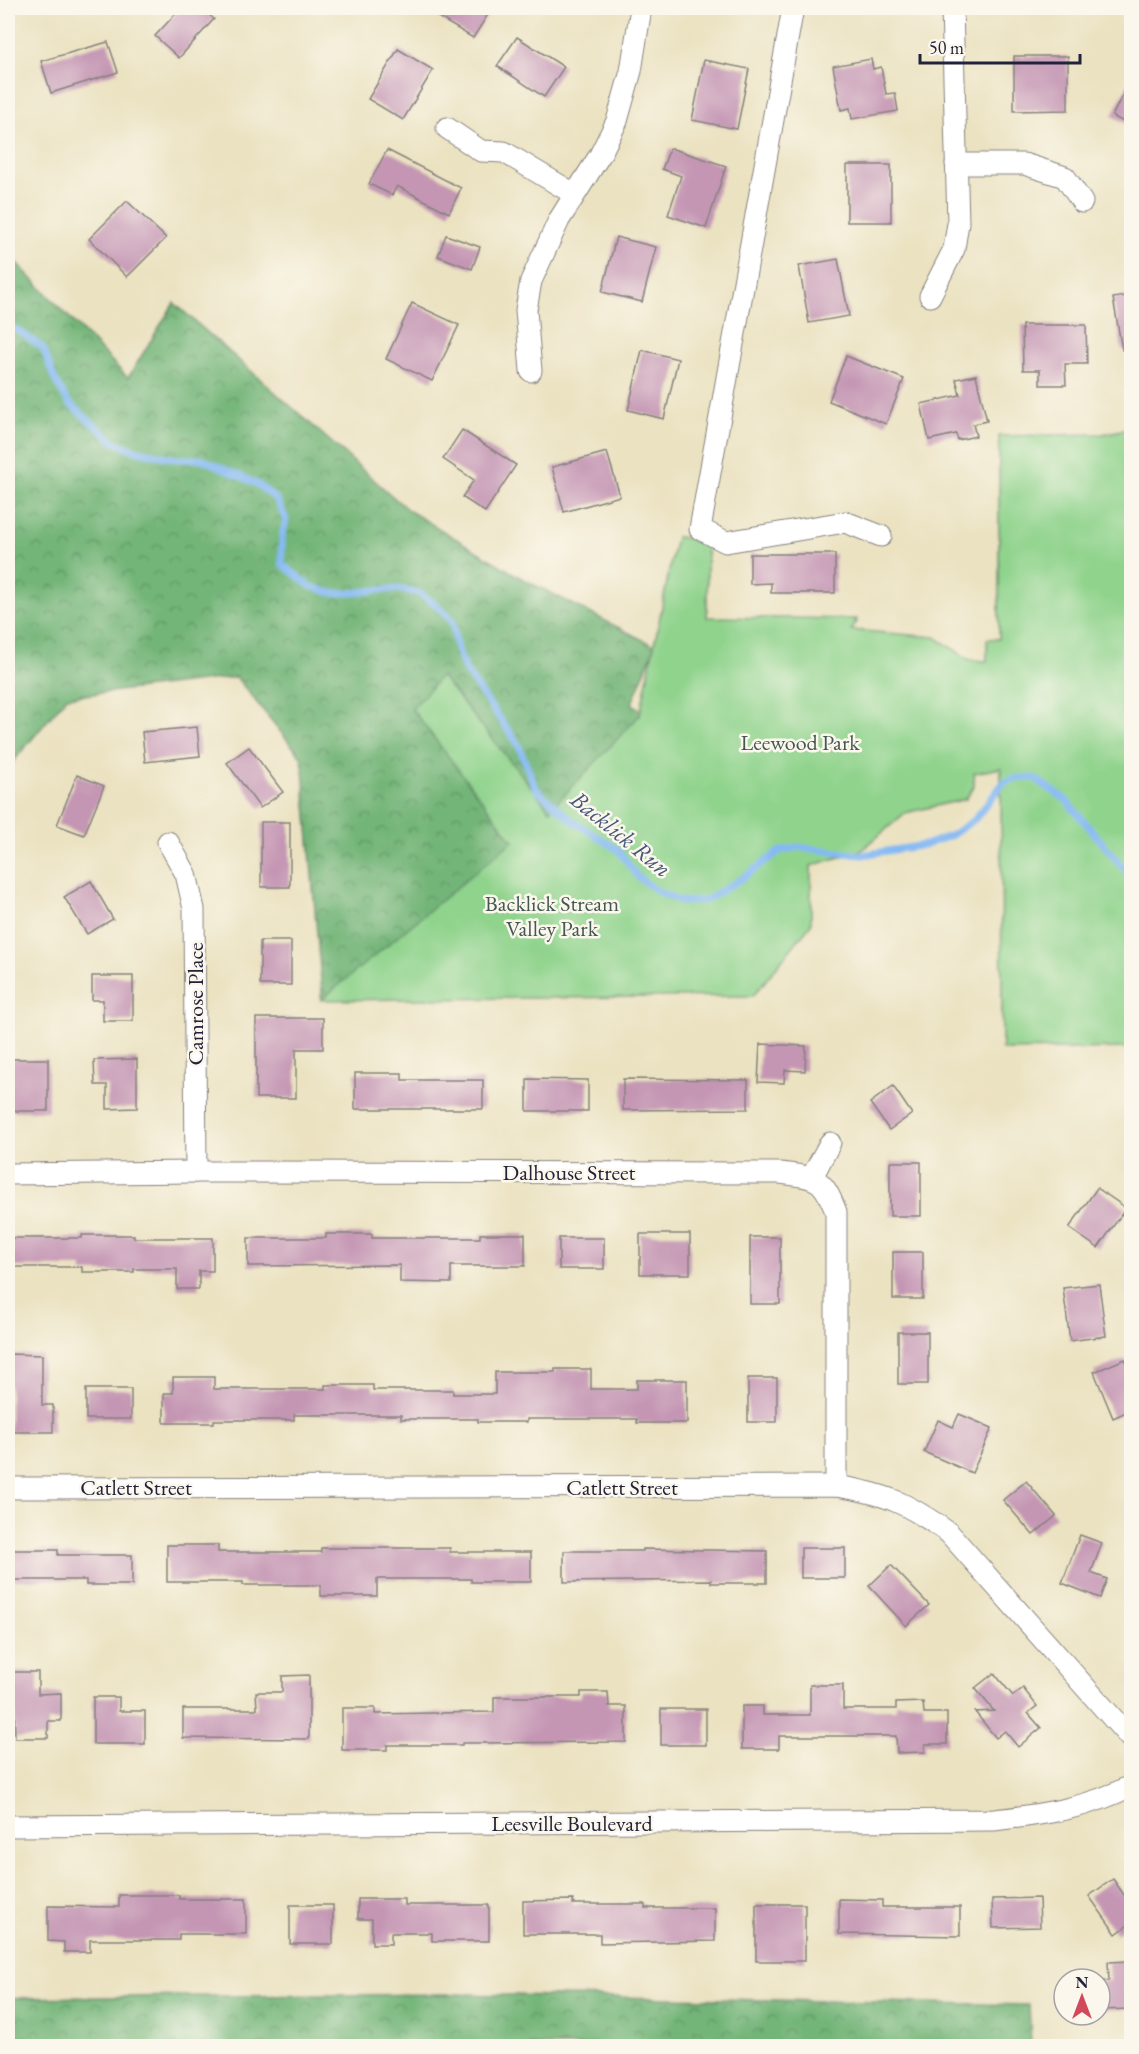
<svg xmlns="http://www.w3.org/2000/svg" width="1139" height="2054" viewBox="0 0 1139 2054" font-family="'EB Garamond',serif">
  <style>
    .forest { fill: url(#forest-crowns); stroke: #4a6c5a; stroke-width: 1.5 }
    .park { fill: #8fd38c; stroke: #587a64; stroke-width: 1.5 }
    .lines { fill: none; stroke-linecap: round; stroke-linejoin: round }
    .stream { stroke: #85b9f3; stroke-width: 7 }
    .building { fill: #c496b4 }
    .minor-casing { stroke: #86827e; stroke-width: 23 }
    .minor { stroke: #fff; stroke-width: 21 }
    .labels { text-anchor: middle; stroke-width: 5; stroke-linejoin: round; paint-order: stroke }
    .park-label { font-size: 22px; fill: #435753; stroke: #fbf7ec }
    .street-label { font-size: 22px; fill: #22223b; stroke: #fbf7ec }
    .water-label { font-size: 24px; font-style: italic; fill: #45577b; stroke: #fbf7ec }
  </style>
  <defs>
    <pattern id="forest-crowns" width="20" height="18" patternUnits="userSpaceOnUse" patternTransform="scale(1.5)"><rect width="20" height="18" fill="#73b578"/><path d="M2 6a3 3 0 1 1 6 0M12 15a3 3 0 1 1 6 0" fill="none" stroke="#5e9364"/></pattern>
  </defs>
  <rect width="100%" height="100%" fill="#fbf7ec"/>
  <filter id="ink" filterUnits="userSpaceOnUse"><feTurbulence type="fractalNoise" baseFrequency=".0167" numOctaves="2"/><feDisplacementMap in="SourceGraphic" scale="12" xChannelSelector="R" yChannelSelector="G"/><feConvolveMatrix kernelMatrix="1 2 1 2 8 2 1 2 1" color-interpolation-filters="sRGB"/></filter>
  <filter id="wash" filterUnits="userSpaceOnUse"><feTurbulence type="fractalNoise" baseFrequency=".008" numOctaves="4" result="noise"/><feDisplacementMap in="SourceGraphic" scale="24" xChannelSelector="R" yChannelSelector="G"/><feGaussianBlur stdDeviation="1.35" result="paint"/><feColorMatrix in="noise" values="0 0 0 0 0 0 0 0 0 0 0 0 0 0 0 0 0 1.4 0 .05"/><feComposite in="paint" operator="in"/></filter>
  <g filter="url(#wash)">
    <rect width="100%" height="100%" fill="#ebe2c1"/>
    <!-- forest -->
    <g class="forest">
      <polygon points="8,254 128,378 174,303 408,510 523,579 655,646 632,703 641,711 613,856 323,998 321,997 322,992 302,758 236,677 67,697 8,768"/>
      <polygon points="453,1994 1029,2005 1031,2046 8,2046 8,1998"/>
    </g>
    <!-- park -->
    <polygon class="park" points="1131,428 1131,1048 1002,1050 1001,768 974,773 974,786 966,799 905,813 862,850 811,866 811,924 753,996 321,1000 513,841 412,709 441,676 550,810 640,715 676,537 707,539 707,617 857,619 855,622 857,622 851,630 935,637 970,660 987,661 987,639 999,639 999,436 1103,434"/>
    <g class="lines">
      <!-- stream -->
      <polyline class="stream" points="8,326 19,331 43,348 55,380 68,402 113,441 134,450 176,459 202,459 257,484 276,499 286,519 282,537 282,564 310,586 331,593 352,593 375,590 399,589 419,593 435,604 452,621 457,649 467,673 518,744 536,789 573,821 618,850 638,877 659,892 682,902 706,900 741,879 780,851 797,847 862,855 925,845 952,835 975,819 1004,782 1017,778 1034,778 1065,799 1132,878"/>
    </g>
    <g id="blocks">
      <!-- building -->
      <g class="building">
        <polygon points="181,8 201,8 214,19 179,58 155,36"/>
        <polygon points="423,8 492,8 473,38"/>
        <polygon points="517,37 564,67 544,97 497,66"/>
        <polygon points="108,42 118,72 51,93 41,61"/>
        <polygon points="398,49 433,70 403,120 368,99"/>
        <polygon points="1014,56 1068,56 1068,110 1014,111"/>
        <polygon points="871,59 873,69 881,67 886,94 895,93 898,111 852,119 850,108 841,110 833,66"/>
        <polygon points="704,60 749,69 737,129 692,120"/>
        <polygon points="1131,78 1131,126 1112,116"/>
        <polygon points="670,148 726,166 706,228 668,215 681,176 662,169"/>
        <polygon points="387,150 461,188 449,213 397,186 392,195 369,184"/>
        <rect x="847" y="165" width="44" height="57"/>
        <polygon points="127,201 166,238 127,277 89,239"/>
        <polygon points="446,235 480,247 472,269 438,256"/>
        <polygon points="616,237 656,247 642,302 602,292"/>
        <polygon points="838,259 849,316 809,323 799,266"/>
        <polygon points="1131,295 1131,349 1122,350 1113,298"/>
        <polygon points="412,303 459,325 432,381 386,359"/>
        <polygon points="1022,325 1086,325 1087,364 1065,364 1066,385 1040,385 1040,370 1023,370"/>
        <polygon points="642,350 678,359 664,419 628,410"/>
        <polygon points="846,356 904,379 886,424 829,401"/>
        <polygon points="976,375 987,421 973,424 976,436 958,440 956,434 929,440 921,404 960,395 956,379"/>
        <polygon points="462,430 516,465 485,512 462,497 474,480 443,459"/>
        <polygon points="607,452 620,496 564,512 552,467"/>
        <polygon points="750,554 835,554 835,593 771,593 771,583 750,584"/>
        <polygon points="197,727 200,756 145,762 142,732"/>
        <polygon points="249,747 283,792 260,808 227,763"/>
        <polygon points="77,775 104,786 84,835 57,825"/>
        <rect x="261" y="822" width="29" height="65"/>
        <polygon points="91,881 113,919 87,934 64,897"/>
        <rect x="260" y="941" width="31" height="44"/>
        <polygon points="92,976 133,976 133,1021 103,1021 103,1000 92,1000"/>
        <polygon points="256,1018 323,1018 323,1049 296,1049 296,1098 256,1098"/>
        <polygon points="760,1044 806,1046 805,1071 785,1070 784,1083 758,1082"/>
        <rect x="8" y="1059" width="40" height="52"/>
        <polygon points="137,1059 137,1108 107,1109 107,1085 95,1085 94,1060"/>
        <polygon points="355,1073 402,1073 402,1080 483,1080 483,1109 355,1109"/>
        <polygon points="527,1079 588,1080 588,1111 527,1111"/>
        <polygon points="623,1079 748,1080 748,1109 623,1110"/>
        <polygon points="893,1086 912,1114 889,1130 870,1103"/>
        <rect x="890" y="1162" width="31" height="54"/>
        <polygon points="1097,1188 1126,1208 1098,1248 1069,1228"/>
        <polygon points="326,1234 372,1234 372,1238 480,1238 480,1234 525,1234 525,1266 451,1266 451,1283 400,1282 400,1265 248,1266 248,1238 326,1238"/>
        <rect x="640" y="1234" width="50" height="40"/>
        <polygon points="82,1235 134,1235 134,1238 213,1238 213,1271 199,1271 199,1289 177,1289 177,1269 134,1269 134,1272 82,1272 82,1267 8,1267 8,1238 82,1238"/>
        <rect x="750" y="1237" width="30" height="67"/>
        <rect x="559" y="1238" width="45" height="31"/>
        <rect x="893" y="1252" width="30" height="47"/>
        <polygon points="1099,1284 1106,1336 1070,1341 1063,1288"/>
        <rect x="898" y="1332" width="30" height="52"/>
        <polygon points="8,1354 42,1355 42,1405 53,1405 53,1432 10,1432 10,1385 8,1385"/>
        <polygon points="1125,1359 1131,1376 1131,1410 1113,1418 1094,1372"/>
        <polygon points="555,1369 591,1369 591,1389 637,1389 637,1380 687,1380 687,1423 637,1423 637,1419 527,1419 527,1422 478,1422 478,1419 401,1419 401,1415 294,1415 294,1420 214,1420 214,1423 164,1423 164,1393 173,1393 173,1377 214,1377 214,1389 325,1389 325,1385 373,1385 373,1390 453,1390 453,1394 495,1394 495,1372 555,1372"/>
        <rect x="748" y="1378" width="29" height="44"/>
        <rect x="86" y="1389" width="45" height="30"/>
        <polygon points="959,1414 992,1428 972,1473 924,1452 938,1420 953,1427"/>
        <polygon points="1026,1481 1056,1516 1033,1535 1003,1500"/>
        <polygon points="1080,1535 1102,1543 1091,1573 1107,1579 1100,1598 1062,1583"/>
        <polygon points="167,1545 218,1545 218,1552 321,1552 321,1548 450,1548 450,1552 531,1552 531,1582 471,1582 471,1579 377,1579 377,1596 321,1596 321,1585 243,1585 243,1582 167,1582"/>
        <rect x="801" y="1548" width="44" height="30"/>
        <polygon points="643,1549 767,1551 767,1583 711,1583 711,1580 564,1582 564,1551 643,1551"/>
        <polygon points="8,1550 58,1550 58,1555 132,1555 132,1585 86,1585 86,1580 8,1580"/>
        <polygon points="891,1565 929,1605 906,1626 869,1586"/>
        <polygon points="8,1672 38,1672 38,1694 61,1693 61,1721 48,1721 48,1738 15,1738 14,1695 8,1695"/>
        <polygon points="994,1673 1013,1696 1023,1688 1037,1706 1028,1713 1041,1728 1018,1747 1005,1731 996,1738 975,1712 994,1711 975,1688"/>
        <polygon points="309,1675 309,1739 183,1738 183,1709 257,1709 256,1692 282,1692 282,1676"/>
        <polygon points="810,1685 843,1685 843,1709 896,1709 896,1703 923,1702 924,1713 947,1713 947,1744 925,1744 925,1752 897,1753 896,1736 779,1736 779,1749 742,1749 742,1706 763,1706 763,1715 810,1715"/>
        <polygon points="581,1692 608,1692 609,1706 626,1706 626,1742 462,1743 462,1745 387,1745 387,1750 342,1750 342,1708 375,1708 375,1714 494,1712 494,1697 581,1697"/>
        <polygon points="93,1697 119,1697 119,1711 145,1711 145,1744 93,1744"/>
        <rect x="661" y="1709" width="45" height="36"/>
        <polygon points="1113,1879 1131,1905 1131,1923 1116,1934 1089,1896"/>
        <polygon points="119,1895 179,1895 179,1899 246,1899 246,1934 179,1934 179,1940 90,1940 90,1952 64,1952 64,1942 48,1941 48,1906 119,1907"/>
        <polygon points="1039,1898 1040,1927 993,1928 992,1899"/>
        <polygon points="358,1899 405,1899 405,1905 489,1905 489,1941 432,1941 432,1933 391,1933 391,1944 372,1944 372,1919 358,1919"/>
        <polygon points="839,1899 882,1900 882,1907 960,1907 960,1936 839,1934"/>
        <polygon points="573,1900 573,1904 645,1904 645,1908 715,1908 715,1941 600,1943 600,1934 523,1934 523,1901"/>
        <rect x="756" y="1904" width="49" height="57"/>
        <rect x="290" y="1905" width="43" height="39"/>
        <polygon points="1131,1961 1131,2009 1100,2010 1100,1981 1109,1981 1108,1962"/>
      </g>
    </g>
  </g>
  <g filter="url(#ink)">
    <use href="#blocks" fill-opacity="0" stroke="#86827e" stroke-width="1.5"/>
    <g class="lines">
      <!-- minor casing -->
      <g class="minor-casing">
        <g id="minor">
          <polyline points="793,8 700,529 726,542 845,522 881,536"/>
          <polyline points="447,128 481,151 504,152 574,194"/>
          <polyline points="956,164 1024,164 1065,177 1082,202"/>
          <polyline points="930,296 954,249 958,223 952,8"/>
          <polyline points="531,371 526,310 531,281 559,220 600,155 617,121 631,71 641,8"/>
          <polyline points="168,842 186,874 194,909 196,1172"/>
          <path d="M 8,1174 L 196,1172 L 780,1173 C 816,1178 822,1175 836,1212 L 836,1486"/>
          <polyline points="812,1177 830,1143"/>
          <path d="M 8,1488 L 836,1486 C 887,1494 907,1503 949,1533 L 1132,1740"/>
          <path d="M 8,1826 L 994,1820 C 1041,1815 1090,1808 1132,1785"/>
        </g>
      </g>
      <!-- minor -->
      <use href="#minor" class="minor"/>
    </g>
  </g>
  <g class="labels">
    <!-- park labels -->
    <g class="park-label">
      <text x="800" y="750">Leewood Park</text>
      <text x="552" y="911">Backlick Stream<tspan x="552" dy="25">Valley Park</tspan></text>
    </g>
    <!-- street labels -->
    <g class="street-label">
      <text transform="translate(195 1004) rotate(-90)" y="8">Camrose Place</text>
      <text x="569" y="1180">Dalhouse Street</text>
      <text x="136" y="1495">Catlett Street</text>
      <text x="622" y="1495">Catlett Street</text>
      <text x="572" y="1831">Leesville Boulevard</text>
    </g>
    <!-- water labels -->
    <g class="water-label">
      <text transform="translate(621 834) rotate(39)" y="8">Backlick Run</text>
    </g>
  </g>
  <!-- margin -->
  <rect width="1139" height="2054" fill="none" stroke="#fbf7ec" stroke-width="30"/>
  <!-- north arrow -->
  <g transform="translate(1082 1997)"><circle r="28" fill="#fbf7ec" stroke="#a4a2a5" stroke-width="1.5"/>
  <path d="M0-4.5L10 22L0 15L-10 22Z" fill="#d1495b"/>
  <text y="-9" font-size="16" font-weight="bold" text-anchor="middle" fill="#22223b">N</text>
  </g>
  <!-- scale -->
  <path d="M920 54v9h160v-9" fill="none" stroke="#22223b" stroke-width="3"/>
  <text x="929" y="54" font-size="18" fill="#22223b" stroke="#fbf7ec" stroke-width="4.5" paint-order="stroke">50 m</text>
</svg>
